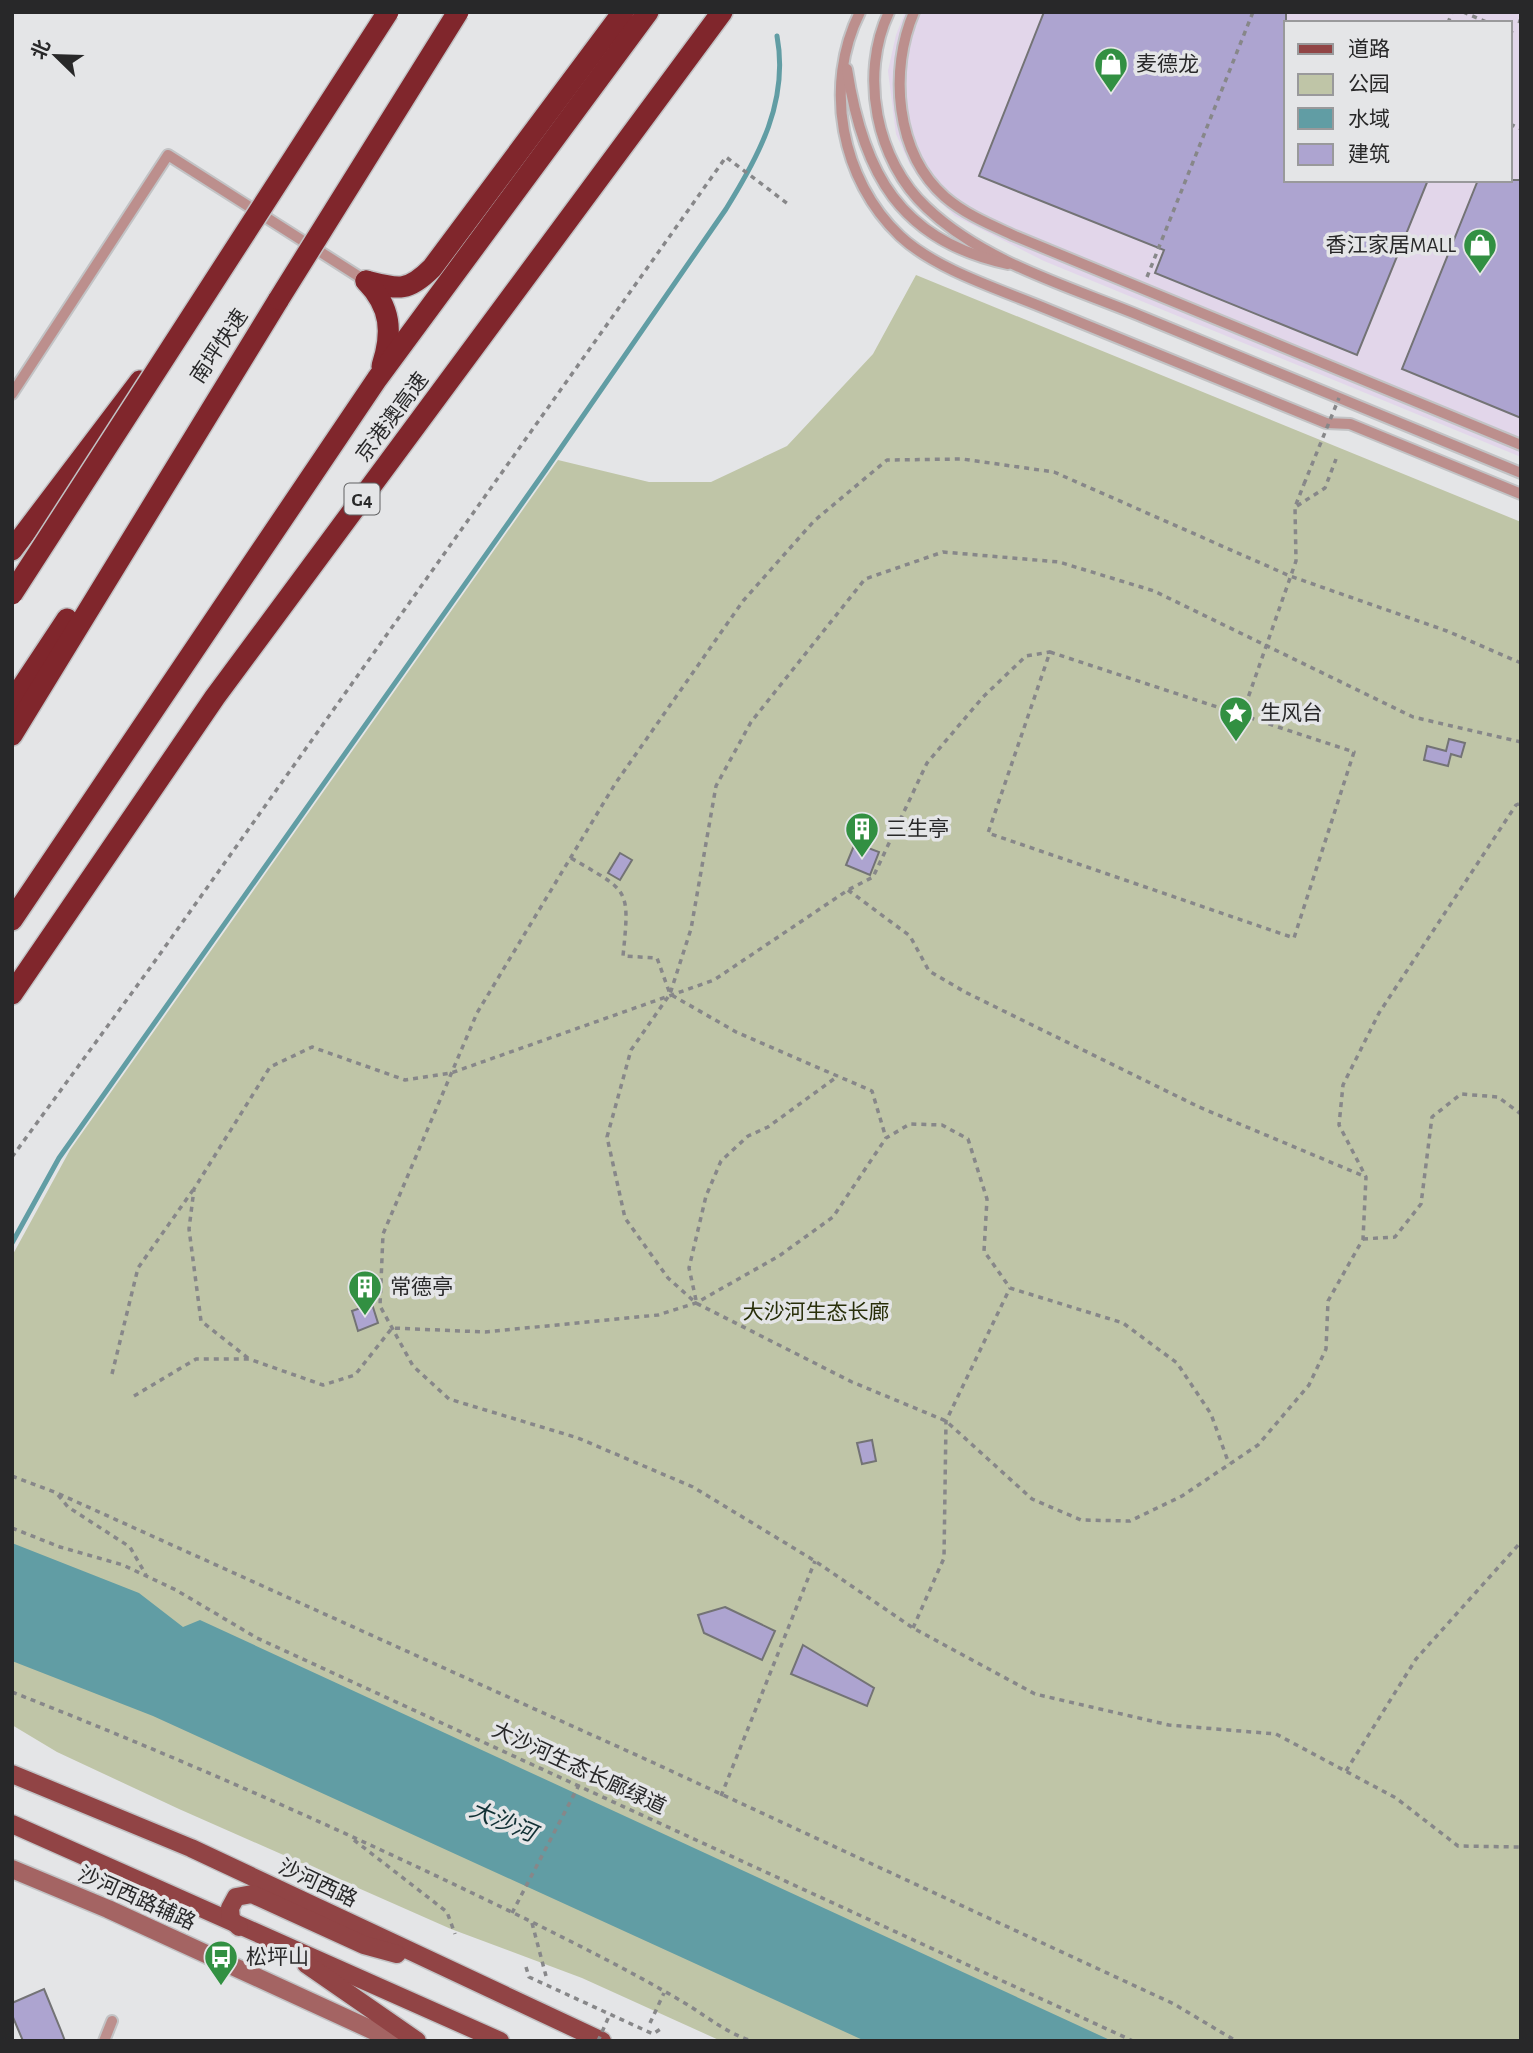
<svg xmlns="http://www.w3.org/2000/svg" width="1533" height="2053" viewBox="0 0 1533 2053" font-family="'Alegreya Sans','Noto Sans SC',sans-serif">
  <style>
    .commercial { fill: #e2d6ea; fill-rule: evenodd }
    .green { fill: #bfc5a7 }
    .water { fill: #619da4 }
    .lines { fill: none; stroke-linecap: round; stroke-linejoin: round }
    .stream { stroke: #619da4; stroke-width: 5 }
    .building { fill: #ada4d0; stroke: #737375; stroke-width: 2 }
    .lane-casing { stroke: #c2c3c5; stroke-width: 14 }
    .secondary-casing { stroke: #c2c3c5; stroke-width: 21 }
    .primary-casing { stroke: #c2c3c5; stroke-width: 21 }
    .highway-casing { stroke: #c2c3c5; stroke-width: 24 }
    .path { stroke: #878789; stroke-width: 3.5; stroke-dasharray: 5 5; stroke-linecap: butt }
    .lane { stroke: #bc8f8d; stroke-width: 10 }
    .secondary { stroke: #a46463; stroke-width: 18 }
    .primary { stroke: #914445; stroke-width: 18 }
    .highway { stroke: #80262c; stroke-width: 21 }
    .highway-bridge-casing { stroke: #c2c3c5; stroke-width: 24; stroke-linecap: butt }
    .path-bridge { stroke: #878789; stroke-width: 3.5; stroke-dasharray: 5 5; stroke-linecap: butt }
    .highway-bridge { stroke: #80262c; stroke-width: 21 }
    .labels { text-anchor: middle; stroke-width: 7; stroke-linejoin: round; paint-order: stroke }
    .shield { fill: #e4e5e7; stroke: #606162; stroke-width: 2 }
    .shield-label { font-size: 19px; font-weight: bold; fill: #282829 }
    .poi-label { font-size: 21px; fill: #282829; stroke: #e4e5e7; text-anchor: start }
    .street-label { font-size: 21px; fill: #282829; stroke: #e4e5e7 }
    .park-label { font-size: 21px; fill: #282e09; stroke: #e4e5e7 }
    .water-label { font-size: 23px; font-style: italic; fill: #123135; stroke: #e4e5e7 }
  </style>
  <rect width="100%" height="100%" fill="#e4e5e7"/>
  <!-- commercial -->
  <path class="commercial" d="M 905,12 L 1521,12 L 1521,457 L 1044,261 L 955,216 L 930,193 L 910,165 L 896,134 L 888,71 L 896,35 ZM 1286,23 L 1510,23 L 1510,180 L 1286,180 Z"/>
  <!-- green -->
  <polygon class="green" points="916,275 1521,522 1520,2041 721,2041 582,1978 451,1929 179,1809 57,1752 12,1725 12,1256 70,1150 558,460 649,482 711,482 787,446 873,354"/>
  <!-- water -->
  <polygon class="water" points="12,1543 139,1593 183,1627 200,1620 1112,2041 865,2041 153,1716 12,1661"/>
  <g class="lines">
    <!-- stream -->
    <path class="stream" d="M 12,1243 L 59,1158 L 545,471 L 726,209 C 759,156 789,101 777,36"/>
  </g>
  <!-- building -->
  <g class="building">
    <polygon points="1044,12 1286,12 1286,180 1428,180 1357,355 1155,273 1164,250 979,176"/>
    <polygon points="1478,180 1521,180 1521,418 1402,369"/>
    <polygon points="1449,739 1465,743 1461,757 1451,754 1448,766 1424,760 1427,746 1446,751"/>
    <polygon points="855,843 879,852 870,875 846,865"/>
    <polygon points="620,853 632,860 620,880 608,873"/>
    <polygon points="372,1304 378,1323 358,1331 352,1311"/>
    <polygon points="872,1440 876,1461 862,1464 857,1443"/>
    <polygon points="725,1607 775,1631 762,1660 704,1633 698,1615"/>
    <polygon points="803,1645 874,1688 867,1706 791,1674"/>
    <polygon points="44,1989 60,2028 65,2041 23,2041 12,2015 12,2003"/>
  </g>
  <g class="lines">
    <!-- lane casing -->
    <g class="lane-casing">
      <g id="lane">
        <path d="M 860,12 C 823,86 841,180 900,236 C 936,270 1002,290 1047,309 C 1140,347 1233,385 1326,423 L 1350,424 L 1521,494"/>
        <path d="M 889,12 C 859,75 876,161 927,208 C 985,263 1071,287 1143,317 C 1269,369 1395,421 1521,473"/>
        <path d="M 914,12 C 889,70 895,153 945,197 C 966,215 991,225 1015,236 L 1521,445"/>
        <path d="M 847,69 C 863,173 900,241 1008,264"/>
        <polyline points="12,394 168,155 366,281"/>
        <polyline points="104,2041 112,2021"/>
      </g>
    </g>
    <!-- secondary casing -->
    <g class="secondary-casing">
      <polyline id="secondary" points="12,1869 108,1909 396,2041"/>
    </g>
    <!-- primary casing -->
    <g class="primary-casing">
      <g id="primary">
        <polyline points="12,1774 191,1848 602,2041"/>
        <polyline points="12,1824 500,2041"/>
        <polyline points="239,1927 231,1919 230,1908 236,1897 252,1894 364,1945 397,1954"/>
        <polyline points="306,1964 417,2041"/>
      </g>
    </g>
    <!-- highway casing -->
    <g class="highway-casing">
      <g id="highway">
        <path d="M 366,281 C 398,289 407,293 432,268 L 623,12"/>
        <path d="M 366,281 C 391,307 393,332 382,366"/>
        <polyline points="12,550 140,381"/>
        <polyline points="12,702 67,619"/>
        <polyline points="12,735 279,299"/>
        <polyline points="12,920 377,379 648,12"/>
        <polyline points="12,994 215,697 722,12"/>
      </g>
    </g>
    <!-- path -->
    <g class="path">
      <polyline points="1463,12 1489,23"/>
      <polyline points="1518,21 1521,22"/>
      <polyline points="1448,23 1452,12"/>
      <polyline points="1510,32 1513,33"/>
      <polyline points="1510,124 1521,129"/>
      <polyline points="1147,277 1253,12"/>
      <polyline points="1297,506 1325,488 1336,459"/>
      <polygon points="1050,652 1354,752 1294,938 988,833"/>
      <polyline points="1521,663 1447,631 1290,576 1054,472 962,459 887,460 814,521 743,601 615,784 477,1013 383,1234 380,1306 413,1366 449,1399 578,1438 693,1487 815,1561 913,1628 1035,1694 1169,1725 1276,1734 1396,1798 1458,1846 1521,1847"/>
      <polyline points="1242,715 1296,561 1295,507 1304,484"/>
      <polyline points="1521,742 1413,717 1154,591 1059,562 943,552 865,579 751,722 716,786 691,929 670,994 631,1050 607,1137 625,1218 668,1278 696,1303 852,1382 946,1421 1032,1499 1081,1520 1130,1521 1182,1496 1258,1445 1309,1385 1326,1349 1328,1301 1363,1239 1366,1177 1339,1125 1343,1085 1379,1013 1516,805 1521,803"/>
      <path d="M 571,858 C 629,892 630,887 623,956 L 657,958 L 670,994 L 736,1032 L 872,1091 L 886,1138"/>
      <polyline points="848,890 910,936 929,971 965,992 1199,1107 1366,1177"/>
      <polyline points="12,1157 150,968 726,157 788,204"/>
      <polyline points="1363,1239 1395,1237 1421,1204 1432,1117 1461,1094 1498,1097 1521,1114"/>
      <polyline points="696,1300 689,1268 706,1196 721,1161 748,1136 768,1127 838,1076"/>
      <polyline points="248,1358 201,1321 189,1229 194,1189 270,1067 312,1047 405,1080 451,1073 714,980 848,890 873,877 927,763 983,697 1026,656 1050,652"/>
      <polyline points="112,1374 138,1268 193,1190"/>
      <polyline points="134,1396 196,1359 249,1359 323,1385 355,1375 392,1328 485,1332 658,1315 696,1303 779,1256 833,1217 886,1138 910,1124 942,1125 968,1139 987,1199 984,1251 1010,1288 1123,1323 1177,1363 1211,1414 1229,1464"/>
      <polyline points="12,1476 57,1493 654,1763 1174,2004 1236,2041"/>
      <polyline points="58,1495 68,1507 130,1547 146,1575"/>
      <polyline points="12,1528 60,1547 123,1565 176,1590 257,1638 1133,2041"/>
      <polyline points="913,1628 944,1558 946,1421 1010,1288"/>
      <path d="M 12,1692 C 190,1762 363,1839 534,1923 C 586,1949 638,1975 688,2005 C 710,2019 727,2033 752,2041"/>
      <polyline points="1346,1771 1416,1659 1521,1542"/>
      <polyline points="721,1796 815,1561"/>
      <polyline points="354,1840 447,1912 455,1934"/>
      <polyline points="512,1913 579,1785"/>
      <polyline points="532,1923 546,1976"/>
      <polyline points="526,1967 529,1977 653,2034 662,2028"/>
      <polyline points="650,2023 664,1993"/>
    </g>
    <!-- lane -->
    <use href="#lane" class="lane"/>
    <!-- secondary -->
    <use href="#secondary" class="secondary"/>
    <!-- primary -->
    <use href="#primary" class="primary"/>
    <!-- highway -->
    <use href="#highway" class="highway"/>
    <!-- highway-bridge casing -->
    <g class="highway-bridge-casing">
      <g id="highway-bridge">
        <polyline points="279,299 458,12"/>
        <polyline points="12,594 388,12"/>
      </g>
    </g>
    <!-- path-bridge -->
    <g class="path-bridge">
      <polyline points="1304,484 1339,398"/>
      <polyline points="598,2041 610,2014"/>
    </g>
    <!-- highway-bridge -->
    <use href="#highway-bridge" class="highway-bridge"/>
  </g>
  <!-- icons -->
  <defs>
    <g id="shop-pin" transform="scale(1.75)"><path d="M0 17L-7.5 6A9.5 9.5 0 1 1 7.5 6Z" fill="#329042" stroke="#e4e5e7"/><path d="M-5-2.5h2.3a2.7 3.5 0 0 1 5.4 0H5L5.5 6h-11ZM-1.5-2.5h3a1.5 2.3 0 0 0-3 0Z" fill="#fff"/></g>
    <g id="sight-pin" transform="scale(1.75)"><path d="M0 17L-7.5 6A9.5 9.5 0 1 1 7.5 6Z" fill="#329042" stroke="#e4e5e7"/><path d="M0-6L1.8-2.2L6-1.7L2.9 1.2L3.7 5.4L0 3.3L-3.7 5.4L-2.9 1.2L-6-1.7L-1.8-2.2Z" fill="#fff"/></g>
    <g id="building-pin" transform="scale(1.75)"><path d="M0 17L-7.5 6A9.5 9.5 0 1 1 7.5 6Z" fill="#329042" stroke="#e4e5e7"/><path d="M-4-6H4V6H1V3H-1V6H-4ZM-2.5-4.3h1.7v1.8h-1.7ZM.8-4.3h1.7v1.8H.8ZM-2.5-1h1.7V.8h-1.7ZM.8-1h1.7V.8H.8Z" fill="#fff"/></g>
    <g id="bus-pin" transform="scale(1.75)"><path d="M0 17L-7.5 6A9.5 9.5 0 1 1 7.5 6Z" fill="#329042" stroke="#e4e5e7"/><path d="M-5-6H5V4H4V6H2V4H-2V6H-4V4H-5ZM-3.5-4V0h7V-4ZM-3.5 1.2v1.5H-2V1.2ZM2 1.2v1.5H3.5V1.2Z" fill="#fff"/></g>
  </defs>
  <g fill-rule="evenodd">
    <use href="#shop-pin" x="1111" y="64"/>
    <use href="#shop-pin" x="1480" y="245"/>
    <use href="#sight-pin" x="1236" y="713"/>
    <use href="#building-pin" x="862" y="829"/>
    <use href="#building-pin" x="365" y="1287"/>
    <use href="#bus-pin" x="221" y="1957"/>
  </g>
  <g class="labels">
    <!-- shield labels -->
    <rect class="shield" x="344.5" y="483.5" width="35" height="31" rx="5"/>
    <g class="shield-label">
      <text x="362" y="506">G4</text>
    </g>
    <!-- poi labels -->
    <g class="poi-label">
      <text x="1136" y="71">麦德龙</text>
      <text x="1456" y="252" text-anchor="end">香江家居MALL</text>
      <text x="1260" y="720">生风台</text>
      <text x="886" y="836">三生亭</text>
      <text x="390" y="1294">常德亭</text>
      <text x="246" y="1964">松坪山</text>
    </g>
    <!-- street labels -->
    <g class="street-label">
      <text transform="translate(219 346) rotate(-56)" y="7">南坪快速</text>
      <text transform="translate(392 417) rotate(-53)" y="7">京港澳高速</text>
      <text transform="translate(579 1768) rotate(25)" y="7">大沙河生态长廊绿道</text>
      <text transform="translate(318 1883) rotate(25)" y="7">沙河西路</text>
      <text transform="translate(137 1898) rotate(24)" y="7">沙河西路辅路</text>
    </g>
    <!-- park labels -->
    <g class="park-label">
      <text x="816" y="1319">大沙河生态长廊</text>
    </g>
    <!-- water labels -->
    <g class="water-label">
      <text transform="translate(503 1821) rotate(23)" y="8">大沙河</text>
    </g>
  </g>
  <!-- border -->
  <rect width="1533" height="2053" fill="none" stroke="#282829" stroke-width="28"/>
  <!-- legend -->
  <rect x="1284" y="21" width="228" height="161" fill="#e4e5e7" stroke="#99999b" stroke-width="2"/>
  <rect x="1298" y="44" width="35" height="10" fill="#914445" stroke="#99999b" stroke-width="2"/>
  <text x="1348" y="56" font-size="21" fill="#282829">道路</text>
  <rect x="1298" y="74" width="35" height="21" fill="#bfc5a7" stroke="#99999b" stroke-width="2"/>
  <text x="1348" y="91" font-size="21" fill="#282829">公园</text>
  <rect x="1298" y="108" width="35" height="21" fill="#619da4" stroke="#99999b" stroke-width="2"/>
  <text x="1348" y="126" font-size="21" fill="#282829">水域</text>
  <rect x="1298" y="144" width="35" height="21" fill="#ada4d0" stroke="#99999b" stroke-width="2"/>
  <text x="1348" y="161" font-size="21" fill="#282829">建筑</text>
  <!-- north arrow -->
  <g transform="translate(56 56) rotate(293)" stroke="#e4e5e7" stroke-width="5" paint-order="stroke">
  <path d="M0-5L12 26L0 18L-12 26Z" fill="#282829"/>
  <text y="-10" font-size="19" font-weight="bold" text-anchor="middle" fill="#282829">北</text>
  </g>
</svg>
